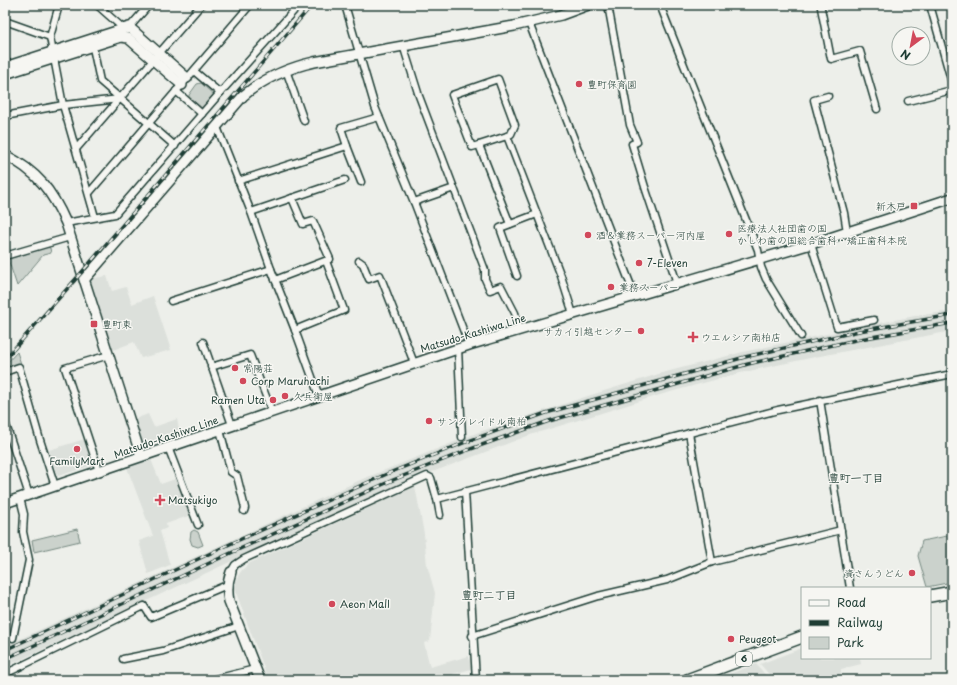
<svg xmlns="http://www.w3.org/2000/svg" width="957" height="685" viewBox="0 0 957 685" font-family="'Playpen Sans','Klee One',sans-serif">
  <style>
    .built { fill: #dce0db }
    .green { fill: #cbd2cc; stroke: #758880 }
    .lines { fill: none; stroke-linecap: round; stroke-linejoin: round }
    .street-casing { stroke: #1f3d34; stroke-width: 9 }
    .secondary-casing { stroke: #1f3d34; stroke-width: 12 }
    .highway-casing { stroke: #1f3d34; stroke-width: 14 }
    .street { stroke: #f6f6f2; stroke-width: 6 }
    .secondary { stroke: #f6f6f2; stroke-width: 9 }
    .highway { stroke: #f6f6f2; stroke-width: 11 }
    .rail-casing { stroke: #1f3d34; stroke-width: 3.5 }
    .rail { stroke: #f6f6f2; stroke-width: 2; stroke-dasharray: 6; stroke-linecap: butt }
    .poi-dot { fill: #d1495b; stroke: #f6f6f2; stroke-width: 1.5 }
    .labels { text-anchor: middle; stroke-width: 3; stroke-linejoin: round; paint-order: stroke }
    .shield { fill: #f6f6f2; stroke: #60746d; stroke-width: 1 }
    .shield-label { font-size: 9px; font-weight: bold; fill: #1f3d34 }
    .poi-label { font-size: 10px; fill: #1f3d34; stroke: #f6f6f2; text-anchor: start }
    .street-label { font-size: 10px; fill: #1f3d34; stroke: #f6f6f2 }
    .neighbourhood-label { font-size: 11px; font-weight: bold; fill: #1f3d34; stroke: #f6f6f2 }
  </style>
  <rect width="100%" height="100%" fill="#edefea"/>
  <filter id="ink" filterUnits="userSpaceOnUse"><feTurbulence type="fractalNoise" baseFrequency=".025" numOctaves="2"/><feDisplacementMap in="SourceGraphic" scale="8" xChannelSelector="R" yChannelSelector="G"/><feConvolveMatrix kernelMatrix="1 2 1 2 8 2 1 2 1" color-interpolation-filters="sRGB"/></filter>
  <g filter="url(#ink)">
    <!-- built -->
    <g class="built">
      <polygon points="107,276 112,291 126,287 132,304 153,296 171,350 141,358 134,342 113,350 90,279"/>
      <polygon points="952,311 952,331 815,357 740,373 663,394 530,435 398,485 232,561 5,667 5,646 358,481 479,432 588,396 662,373 743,352 850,329 915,316"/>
      <polygon points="148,414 154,427 177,419 180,436 149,447 143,443 135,419"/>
      <polygon points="85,439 93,465 58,476 49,450"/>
      <polygon points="150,457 161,484 175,479 191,515 166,524 167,528 160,531 170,565 148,574 139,541 153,536 126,465"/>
      <polygon points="415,486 424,534 427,565 435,593 430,641 424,643 430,667 469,656 471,669 453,674 453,680 266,680 264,668 234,587 238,576 242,570 250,563"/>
      <polygon points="802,648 802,658 860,658 861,664 841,669 841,675 831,676 831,680 774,680 760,664"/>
      <polygon points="756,664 770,680 713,680"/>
    </g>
    <!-- green -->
    <g class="green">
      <polygon points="201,83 215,96 203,109 189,97 189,95 197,84"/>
      <polygon points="47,247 50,248 51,253 43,255 17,286 8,259"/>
      <polygon points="17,352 21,364 5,370 5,365"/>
      <polygon points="77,529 80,541 34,552 32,540"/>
      <polygon points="194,530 198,532 203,545 198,547 192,545 190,539 191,532"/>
      <polygon points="952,535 952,582 927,587 918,556 922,541"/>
    </g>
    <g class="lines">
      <!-- street casing -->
      <g class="street-casing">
        <g id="street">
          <polyline points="59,5 50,37 63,105 95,217"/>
          <polyline points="97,5 124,29"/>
          <polyline points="345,5 375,107 414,202 469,345"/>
          <polyline points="608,5 630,125 637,142 632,144 645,187 677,283"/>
          <polyline points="660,5 758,250 761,267 766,279 801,336"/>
          <polyline points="930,5 952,83"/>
          <polyline points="821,8 831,59 860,51 877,109"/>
          <polyline points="5,21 50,37"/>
          <polyline points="529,23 635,296"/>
          <polyline points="127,30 149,5"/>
          <polyline points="92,43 100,81 175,146"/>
          <polyline points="403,45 419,96 485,270 485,279 490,290 501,286 515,313 520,330"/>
          <polyline points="286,70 304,121"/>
          <polyline points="194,71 220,93"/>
          <polyline points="176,91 202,114"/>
          <polyline points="828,96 814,100 844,213 847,232"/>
          <polyline points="908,101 952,90"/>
          <polyline points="5,116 63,105 120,99"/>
          <polyline points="217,127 251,212 271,269 295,330 319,396"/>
          <polyline points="479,145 507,136"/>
          <polyline points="347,146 341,128 379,117"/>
          <polyline points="76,149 201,5"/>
          <polyline points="238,181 347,146 361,182"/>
          <polyline points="89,193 250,5"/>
          <polyline points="414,202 454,188"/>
          <polyline points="251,212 345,180"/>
          <polyline points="66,223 115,214 220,93 299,5"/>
          <polyline points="510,224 479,145 472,147 452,95 498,79 515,125 511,134 507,136 561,276 573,314"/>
          <polyline points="811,244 837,327 874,320"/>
          <polyline points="5,256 70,237"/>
          <polyline points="359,261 363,264 369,279 380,275 414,363"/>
          <polyline points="517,276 500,228 537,214"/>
          <polyline points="275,280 330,259 313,221 303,224 292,198"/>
          <polyline points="171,301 271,269"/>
          <polyline points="295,330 344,310 326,261"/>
          <polyline points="203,342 232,425"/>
          <polyline points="458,348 462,437"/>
          <polyline points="211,367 250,355 272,412"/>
          <polyline points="5,372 19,367 40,440 55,486"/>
          <polyline points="820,400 850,588"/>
          <polyline points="5,422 29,495"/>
          <polyline points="220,430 231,472 237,476 245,508 244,511"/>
          <polyline points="689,433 712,562"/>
          <polyline points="168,447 198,525"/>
          <polyline points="99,471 65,368 109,355"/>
          <polyline points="465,491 476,680"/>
          <polyline points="437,499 440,515"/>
          <polyline points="231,572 235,565 244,559 427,476 431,478 437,499 778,410 952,374"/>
          <polyline points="472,636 598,596 667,580 712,562 841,530"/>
          <polyline points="13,638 29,560 23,532 24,514 20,498"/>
          <polyline points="123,659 163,651 239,626"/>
          <polyline points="5,674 144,606 151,617 227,585"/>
          <polyline points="211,680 255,669"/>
        </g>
      </g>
      <!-- secondary casing -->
      <g class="secondary-casing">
        <g id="secondary">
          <polyline points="5,67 129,27 187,78"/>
          <polyline points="5,74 121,37 128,38 182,85"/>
          <path d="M 5,155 C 37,171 52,191 66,223 L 141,456"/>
          <path d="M 84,280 L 243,96 C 264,78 288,68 314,62 L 514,26 L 561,15 L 588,5"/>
          <polyline points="5,503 469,345 811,244 952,198"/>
          <path d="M 231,572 C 227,583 227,591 229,601 L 260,680"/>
        </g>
      </g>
      <!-- highway casing -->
      <g class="highway-casing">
        <g id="highway">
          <polyline points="930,596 952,592"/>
          <polyline points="687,680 802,637"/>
        </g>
      </g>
      <!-- street -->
      <use href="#street" class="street"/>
      <!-- secondary -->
      <use href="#secondary" class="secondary"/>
      <!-- highway -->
      <use href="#highway" class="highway"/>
      <!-- rail casing -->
      <g class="rail-casing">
        <g id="rail">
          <polyline points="5,359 82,272 312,5"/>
          <polyline points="5,650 230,544 389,473 466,442 546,413 745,357 859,331 952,315"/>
          <polyline points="5,659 233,552 393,480 468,450 549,421 748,364 860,339 952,323"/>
        </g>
      </g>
      <!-- rail -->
      <use href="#rail" class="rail"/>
    </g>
  </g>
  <!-- markers -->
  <g class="poi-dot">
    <circle cx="579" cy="84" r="4"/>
    <rect x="910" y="202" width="8" height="8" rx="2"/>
    <circle cx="729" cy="234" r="4"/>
    <circle cx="588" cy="235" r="4"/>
    <circle cx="639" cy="263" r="4"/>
    <circle cx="611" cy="287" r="4"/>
    <rect x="90" y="320" width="8" height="8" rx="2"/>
    <circle cx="641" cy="331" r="4"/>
    <path d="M691 331h4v4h4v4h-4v4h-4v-4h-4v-4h4z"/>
    <circle cx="235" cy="368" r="4"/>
    <circle cx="243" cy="381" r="4"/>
    <circle cx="285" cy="396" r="4"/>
    <circle cx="273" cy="400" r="4"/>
    <circle cx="429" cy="421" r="4"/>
    <circle cx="77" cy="449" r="4"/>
    <path d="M158 494h4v4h4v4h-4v4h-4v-4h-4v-4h4z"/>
    <circle cx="912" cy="573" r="4"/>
    <circle cx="332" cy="604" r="4"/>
    <circle cx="731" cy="639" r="4"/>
  </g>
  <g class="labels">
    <!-- shield labels -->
    <rect class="shield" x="736" y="652" width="16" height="14" rx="3"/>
    <g class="shield-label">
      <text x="744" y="662">6</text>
    </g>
    <!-- poi labels -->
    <g class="poi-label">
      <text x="587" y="88">豊町保育園</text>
      <text x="906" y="210" text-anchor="end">新木戸</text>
      <text x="737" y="232">医療法人社団歯の国<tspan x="737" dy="12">かしわ歯の国総合歯科・矯正歯科本院</tspan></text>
      <text x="596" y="239">酒＆業務スーパー河内屋</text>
      <text x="647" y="267">7-Eleven</text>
      <text x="619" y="291">業務スーパー</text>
      <text x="102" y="328">豊町東</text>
      <text x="633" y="335" text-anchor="end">サカイ引越センター</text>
      <text x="701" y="341">ウエルシア南柏店</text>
      <text x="243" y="372">常陽荘</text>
      <text x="251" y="385">Corp Maruhachi</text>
      <text x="293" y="400">久兵衛屋</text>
      <text x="265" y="404" text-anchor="end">Ramen Uta</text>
      <text x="437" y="425">サンクレイドル南柏</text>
      <text x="77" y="465" text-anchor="middle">FamilyMart</text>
      <text x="168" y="504">Matsukiyo</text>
      <text x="904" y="577" text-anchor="end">資さんうどん</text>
      <text x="340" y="608">Aeon Mall</text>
      <text x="739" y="643">Peugeot</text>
    </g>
    <!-- street labels -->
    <g class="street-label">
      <text transform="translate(473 333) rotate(-17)" y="4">Matsudo-Kashiwa Line</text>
      <text transform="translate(166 437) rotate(-19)" y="4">Matsudo-Kashiwa Line</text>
    </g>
    <!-- neighbourhood labels -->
    <g class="neighbourhood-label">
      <text x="856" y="482">豊町一丁目</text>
      <text x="489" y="599">豊町二丁目</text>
    </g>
  </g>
  <!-- margin -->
  <rect width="957" height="685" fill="none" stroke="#f6f6f2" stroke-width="20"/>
  <rect x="10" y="10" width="937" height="665" fill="none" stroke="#1f3d34" stroke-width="1.5" filter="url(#ink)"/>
  <!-- legend -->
  <rect x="801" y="587" width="130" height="72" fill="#f6f6f2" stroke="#a0aca6"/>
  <rect x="809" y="600" width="20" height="6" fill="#f6f6f2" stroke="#a0aca6"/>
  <text x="837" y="607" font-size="12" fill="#1f3d34">Road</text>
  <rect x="809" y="620" width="20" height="6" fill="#1f3d34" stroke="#a0aca6"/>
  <text x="837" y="627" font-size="12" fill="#1f3d34">Railway</text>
  <rect x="809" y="637" width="20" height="12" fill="#cbd2cc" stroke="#a0aca6"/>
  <text x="837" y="647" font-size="12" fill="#1f3d34">Park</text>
  <!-- north arrow -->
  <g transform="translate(911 46) rotate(212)"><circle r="19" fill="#f6f6f2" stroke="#a0aca6"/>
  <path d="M0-3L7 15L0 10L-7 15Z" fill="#d1495b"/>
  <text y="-6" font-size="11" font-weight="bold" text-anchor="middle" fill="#1f3d34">N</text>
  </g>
</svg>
